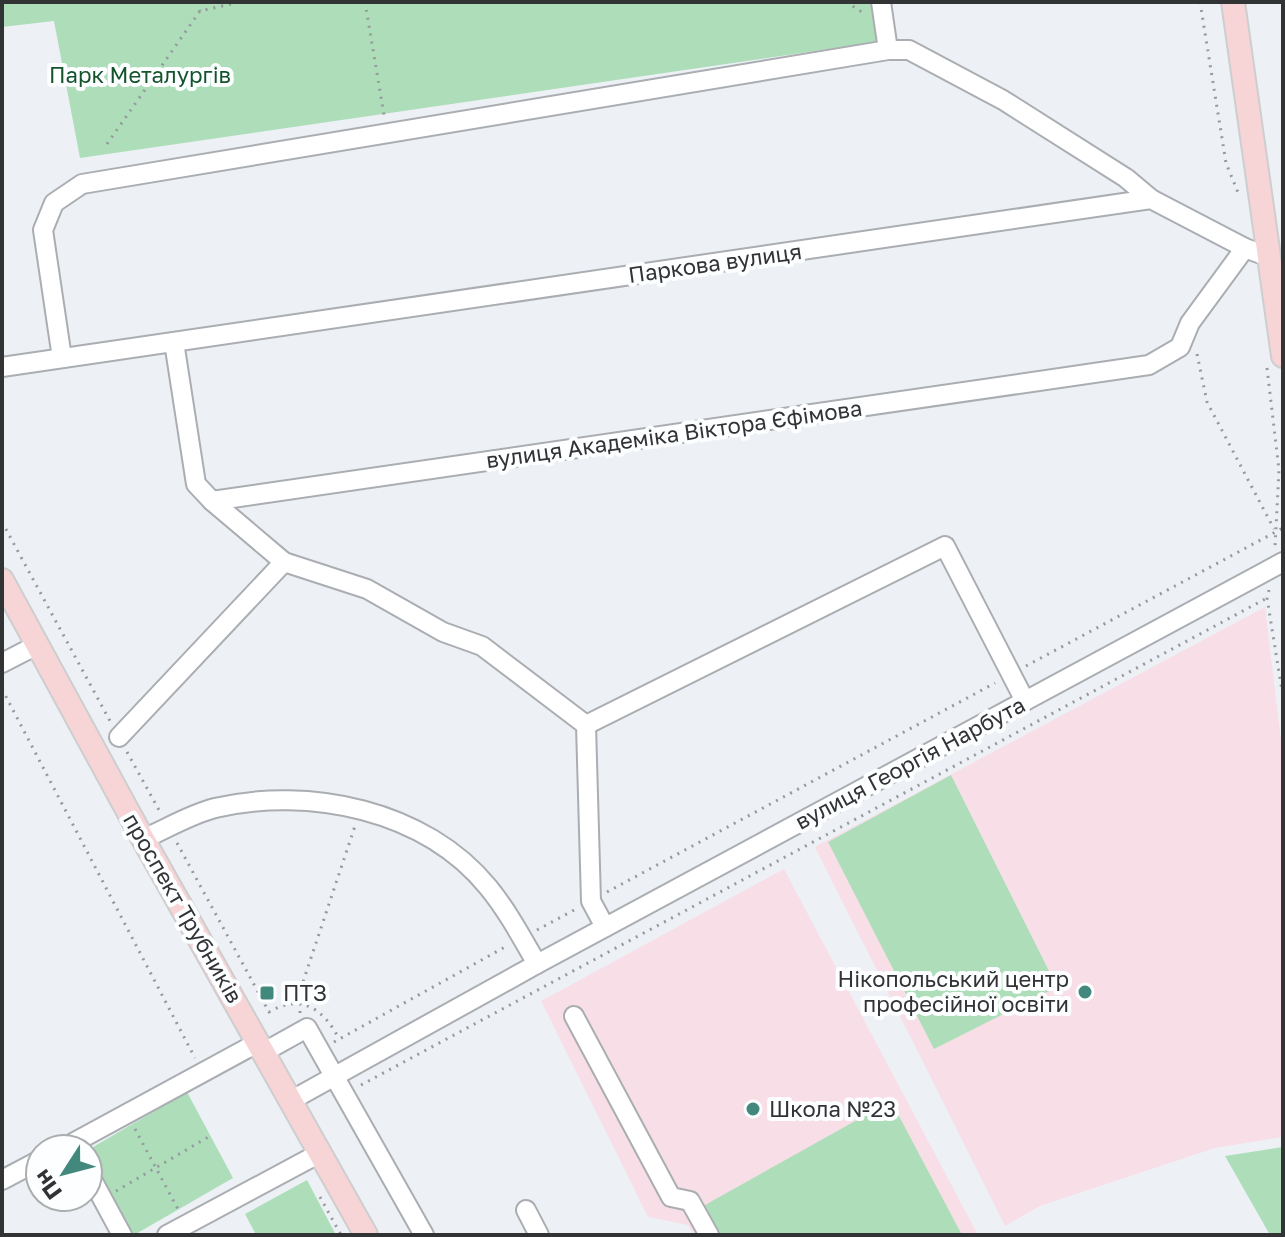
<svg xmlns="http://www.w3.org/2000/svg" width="1285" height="1237" viewBox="0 0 1285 1237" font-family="'Golos Text',sans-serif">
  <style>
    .education { fill: #f8dfe7 }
    .green { fill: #addeb9 }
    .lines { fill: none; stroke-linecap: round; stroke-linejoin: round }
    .minor-casing { stroke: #aaadb2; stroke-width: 22 }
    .major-casing { stroke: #cececf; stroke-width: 26 }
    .path { stroke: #96999d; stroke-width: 3; stroke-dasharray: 2 6; stroke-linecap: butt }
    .minor { stroke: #fff; stroke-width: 18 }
    .major { stroke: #f7d4d6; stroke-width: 22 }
    .poi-dot { fill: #43887d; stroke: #fdfeff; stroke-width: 3 }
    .labels { text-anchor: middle; stroke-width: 8; stroke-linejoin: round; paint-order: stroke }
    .park-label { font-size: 22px; fill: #15532d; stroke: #fdfeff }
    .street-label { font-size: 22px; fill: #313335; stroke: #fdfeff }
    .poi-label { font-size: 22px; fill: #313335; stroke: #fdfeff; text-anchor: start }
  </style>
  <rect width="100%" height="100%" fill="#edf1f6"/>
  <!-- education -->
  <g class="education">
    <polygon points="1265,607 1283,757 1283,1137 1215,1148 1040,1206 1005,1226 815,847"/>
    <polygon points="784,869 978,1235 694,1235 688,1225 648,1217 541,1001"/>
  </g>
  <!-- green -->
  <g class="green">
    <polygon points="2,2 871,2 877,42 80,158 54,21 2,27"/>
    <polygon points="951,775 1057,987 934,1049 828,842"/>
    <polygon points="187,1092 233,1178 134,1235 88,1150"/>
    <polygon points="891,1101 962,1235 697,1235 687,1215"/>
    <polygon points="1283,1147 1283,1235 1270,1235 1225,1156"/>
    <polygon points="307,1180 336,1235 256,1235 245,1214"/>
  </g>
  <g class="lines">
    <!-- minor casing -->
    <g class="minor-casing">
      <g id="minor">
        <polyline points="881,2 888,50"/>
        <polyline points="174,342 196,484 212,501 1149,365 1180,347 1190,323 1245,248"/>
        <polyline points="62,358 43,230 54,203 82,184 888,50 909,50 1003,100 1126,178 1151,199"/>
        <polyline points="2,367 1151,199 1245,248 1269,257"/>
        <polyline points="212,501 284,562 367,589 443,632 482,646 586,725 591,901 605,927"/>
        <polyline points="2,663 37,645"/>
        <polyline points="586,725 945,546 1025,701"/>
        <polyline points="119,737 284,562"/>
        <path d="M 143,839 C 166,829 191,814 215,808 C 309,786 425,810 488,887 C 507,910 522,938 537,964"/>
        <polyline points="574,1016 671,1197 690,1201 709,1235"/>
        <polyline points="264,1052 307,1028 424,1235"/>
        <polyline points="290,1101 537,964 1283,562"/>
        <polyline points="76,1149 73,1143 259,1042"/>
        <polyline points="88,1172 122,1235"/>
        <polyline points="2,1180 40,1160"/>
        <polyline points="526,1210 539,1235"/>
        <polyline points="167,1235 320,1153"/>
      </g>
    </g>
    <!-- major casing -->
    <g class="major-casing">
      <g id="major">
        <polyline points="1233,2 1283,356"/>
        <polyline points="2,580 143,839 366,1235"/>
      </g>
    </g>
    <!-- path -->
    <g class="path">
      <polyline points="198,2 200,11"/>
      <polyline points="365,2 384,115"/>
      <polyline points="846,2 865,14"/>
      <polyline points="1200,2 1226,163 1239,195"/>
      <polyline points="107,144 200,11 240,2"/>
      <polyline points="1197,354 1207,402 1274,529"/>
      <polyline points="1267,368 1279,470 1275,547"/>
      <polyline points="2,522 110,721"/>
      <polyline points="1269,590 1267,598 1283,697"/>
      <polyline points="1026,666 1283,528"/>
      <polyline points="2,689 195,1058"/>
      <polyline points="127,752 160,812"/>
      <path d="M 177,843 L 269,1012 C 301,993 324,1009 339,1039"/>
      <polyline points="607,892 995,683"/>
      <polyline points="537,930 576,909"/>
      <polyline points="300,1013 300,991 355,826"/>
      <polyline points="334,1042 505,947"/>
      <polyline points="361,1085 1267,598"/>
      <polyline points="135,1129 179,1211"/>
      <polyline points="116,1191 210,1136"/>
      <polyline points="320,1197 341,1235"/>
    </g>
    <!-- minor -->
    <use href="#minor" class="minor"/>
    <!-- major -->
    <use href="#major" class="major"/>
  </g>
  <!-- markers -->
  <g class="poi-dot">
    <circle cx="1085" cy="992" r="8"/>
    <rect x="259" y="985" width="16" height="16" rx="4"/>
    <circle cx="753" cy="1109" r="8"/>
  </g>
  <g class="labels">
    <!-- park labels -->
    <g class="park-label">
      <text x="140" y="83">Парк Металургів</text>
    </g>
    <!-- street labels -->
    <g class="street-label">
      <text transform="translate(715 263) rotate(-8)" y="8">Паркова вулиця</text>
      <text transform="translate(674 434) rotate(-8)" y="8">вулиця Академіка Віктора Єфімова</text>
      <text transform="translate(910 763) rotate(-28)" y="8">вулиця Георгія Нарбута</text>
      <text transform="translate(183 908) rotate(60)" y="8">проспект Трубників</text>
    </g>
    <!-- poi labels -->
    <g class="poi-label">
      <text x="1069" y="987" text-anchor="end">Нікопольський центр<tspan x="1069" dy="25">професійної освіти</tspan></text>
      <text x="283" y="1001">ПТЗ</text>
      <text x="769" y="1117">Школа №23</text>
    </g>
  </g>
  <!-- border -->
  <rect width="1285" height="1237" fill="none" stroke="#313335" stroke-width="8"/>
  <!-- north arrow -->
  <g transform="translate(64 1173) rotate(234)"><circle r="38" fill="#fdfeff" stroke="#abadae" stroke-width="2"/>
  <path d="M0-6L14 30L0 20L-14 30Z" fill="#43887d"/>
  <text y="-12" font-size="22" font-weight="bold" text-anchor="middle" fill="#313335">Пн</text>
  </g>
</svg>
